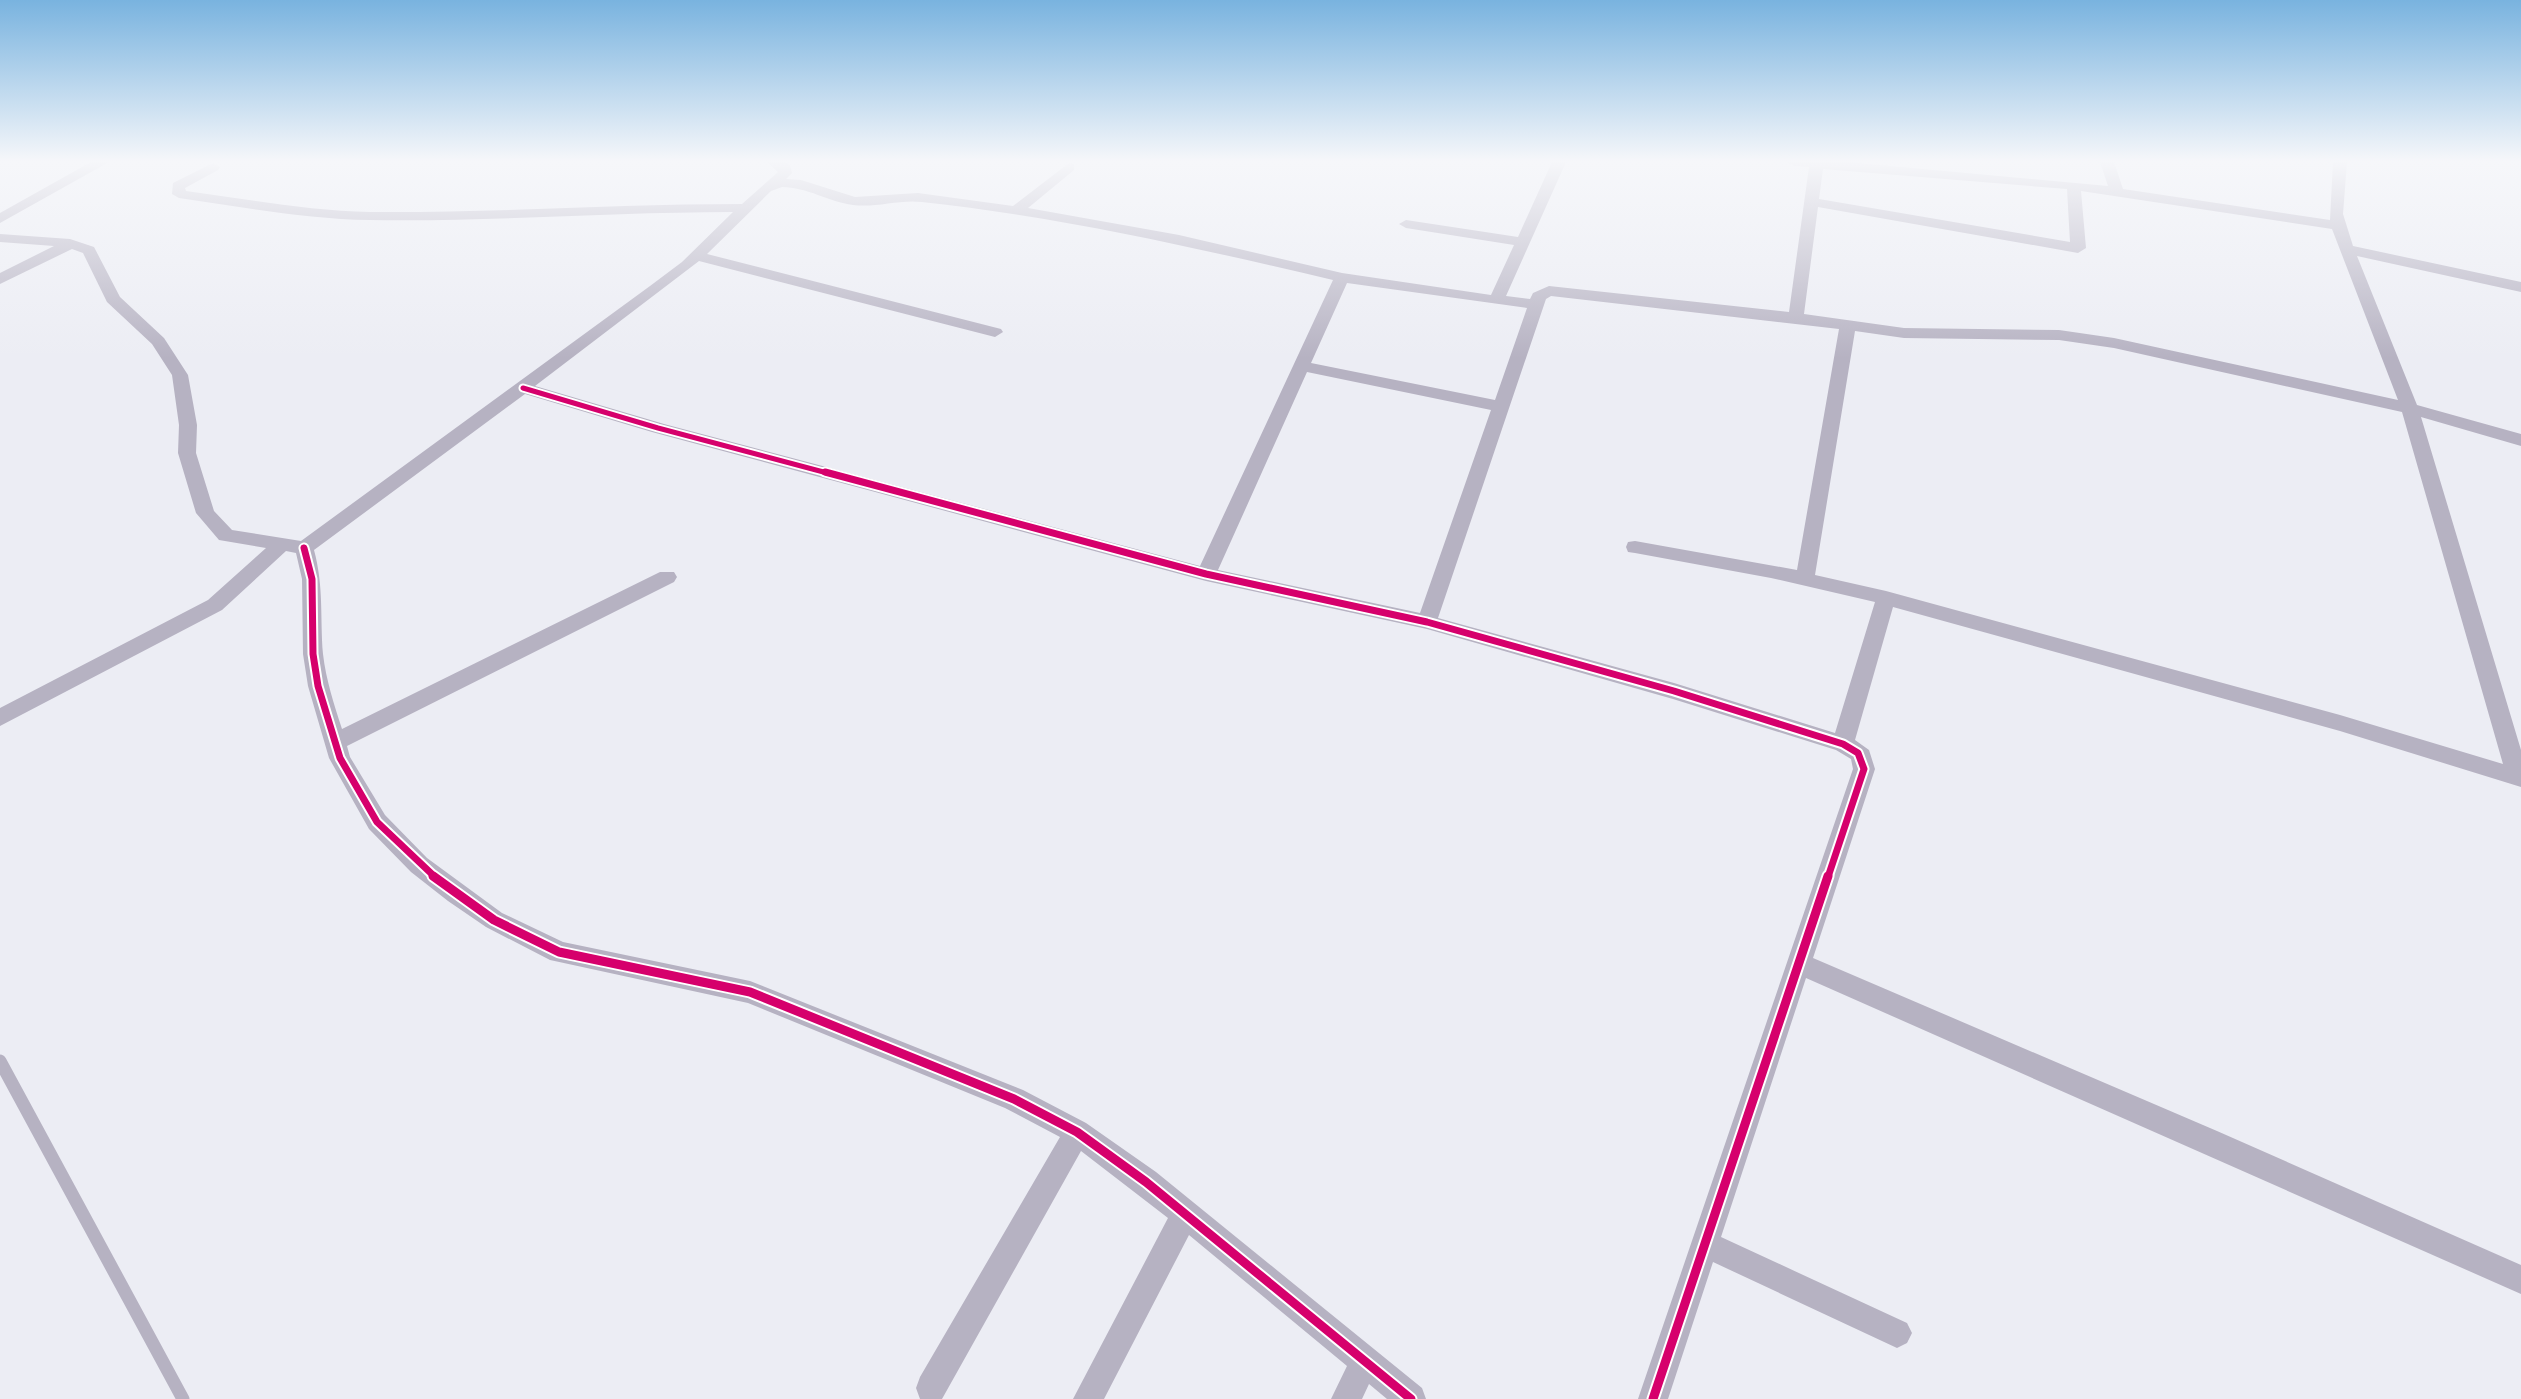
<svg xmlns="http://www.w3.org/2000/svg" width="2521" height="1399" viewBox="0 0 2521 1399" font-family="'Zilla Slab',serif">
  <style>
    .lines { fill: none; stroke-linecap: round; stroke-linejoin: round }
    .lane { stroke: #b6b2c2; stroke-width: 13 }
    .street { fill: #b6b2c2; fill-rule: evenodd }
    .cycleway-far2-casing { stroke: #fff; stroke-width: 9 }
    .cycleway-far1-casing { stroke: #fff; stroke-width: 11 }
    .cycleway-casing { stroke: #fff; stroke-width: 13 }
    .cycleway-far2 { stroke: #d6006c; stroke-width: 5 }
    .cycleway-far1 { stroke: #d6006c; stroke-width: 7 }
    .cycleway { stroke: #d6006c; stroke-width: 9 }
  </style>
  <rect width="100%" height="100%" fill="#ecedf4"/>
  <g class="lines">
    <!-- lane -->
    <polyline class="lane" points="0,1061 183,1399"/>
    <!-- street -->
    <g class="street">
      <polygon points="91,162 109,162 0,223 0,213"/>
      <path d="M 767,162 L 785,162 L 790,165 L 792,173 L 786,179 L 801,180 L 855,197 L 918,193 L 1013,206 L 1069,163 L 1074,164 L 1074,170 L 1028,208 L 1179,235 L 1342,273 L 1491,295 L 1514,245 L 1406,228 L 1399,224 L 1406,220 L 1518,237 L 1552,162 L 1566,162 L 1506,296 L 1530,299 L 1533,293 L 1549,286 L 1789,312 L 1809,167 L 1794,166 L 1787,162 L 1847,162 L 2108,186 L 2100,162 L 2114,162 L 2123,189 L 2330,220 L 2333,162 L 2347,162 L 2343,214 L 2353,246 L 2521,282 L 2521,292 L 2357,256 L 2417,405 L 2521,434 L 2521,446 L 2421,417 L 2521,750 L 2521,787 L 2340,731 L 1893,607 L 1855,740 L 1869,750 L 1875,769 L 1813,958 L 2217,1131 L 2521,1265 L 2521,1294 L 1806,978 L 1721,1237 L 1907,1323 L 1912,1333 L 1907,1343 L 1897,1348 L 1713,1262 L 1668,1399 L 1638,1399 L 1853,769 L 1851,759 L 1836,750 L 1673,699 L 1427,629 L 1206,581 L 652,432 L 525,394 L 314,550 C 324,587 320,617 323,654 C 326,680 334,704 342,729 L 660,572 L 674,572 L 677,577 L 674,582 L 347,746 L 350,757 L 385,815 L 427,858 L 502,913 L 563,942 L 750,981 L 1023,1090 L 1086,1123 L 1156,1172 L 1422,1388 L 1426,1399 L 1387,1399 L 1369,1384 L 1362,1399 L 1331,1399 L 1347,1366 L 1189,1235 L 1104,1399 L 1073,1399 L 1168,1218 L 1081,1151 L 942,1399 L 920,1399 L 916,1388 L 920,1377 L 1060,1137 L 1005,1108 L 748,1003 L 550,960 L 486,927 L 448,901 L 411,872 L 369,829 L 329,758 L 308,686 L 303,654 L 302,579 L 296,553 L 286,551 L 222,610 L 0,726 L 0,708 L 208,600 L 266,548 L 219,540 L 196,513 L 178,453 L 179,425 L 172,375 L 152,344 L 107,302 L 83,253 L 72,249 L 0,284 L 0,273 L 54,246 L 0,242 L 0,234 L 70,239 L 94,247 L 120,297 L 164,338 L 188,375 L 197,425 L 196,453 L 214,511 L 232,530 L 301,541 L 650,286 L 682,262 L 733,212 C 612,212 491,222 370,220 C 306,219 242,207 179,198 L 172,194 L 173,183 L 213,163 L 220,167 L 218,170 L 185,188 L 186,191 C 247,199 308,211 370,212 C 494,213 618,204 742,204 L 778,172 ZM 1823,169 L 2067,189 L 2070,242 L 1819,199 ZM 782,187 C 807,187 829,202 853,205 C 876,208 900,199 922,202 C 1061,217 1197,248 1333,280 L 1200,566 L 664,424 L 535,386 L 699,261 L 995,337 L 1003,332 L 1001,329 L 707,254 L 771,191 ZM 2081,191 L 2332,229 L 2398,400 L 2114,338 L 2059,330 L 1904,328 L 1804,314 L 1818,207 L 2078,253 L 2086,248 ZM 1347,283 L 1527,308 L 1495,400 L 1311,363 ZM 1551,296 L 1839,329 L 1797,570 L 1635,541 L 1628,542 L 1626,547 L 1628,552 L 1635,553 L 1771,578 L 1875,602 L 1835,733 L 1674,683 L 1438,618 L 1546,299 ZM 1855,331 L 1904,338 L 2059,340 L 2114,348 L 2402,412 L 2503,764 L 2340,715 L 1886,591 L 1815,575 ZM 1307,372 L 1491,410 L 1420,613 L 1218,570 Z"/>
    </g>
    <!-- cycleway-far2 casing -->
    <g class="cycleway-far2-casing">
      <polyline id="cycleway-far2" points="523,388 658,428 831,474"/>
    </g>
    <!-- cycleway-far1 casing -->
    <g class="cycleway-far1-casing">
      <g id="cycleway-far1">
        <polyline points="825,472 1206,574 1427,622 1674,691 1843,744 1858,753 1864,769 1828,877"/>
        <polyline points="304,548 312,579 313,654 318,686 340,758 377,822 435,877"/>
      </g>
    </g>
    <!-- cycleway casing -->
    <g class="cycleway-casing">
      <g id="cycleway">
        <polyline points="433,876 494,920 559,952 750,992 1014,1099 1077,1132 1146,1182 1411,1399"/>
        <polyline points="1653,1399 1828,876"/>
      </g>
    </g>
    <!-- cycleway-far2 -->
    <use href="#cycleway-far2" class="cycleway-far2"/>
    <!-- cycleway-far1 -->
    <use href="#cycleway-far1" class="cycleway-far1"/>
    <!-- cycleway -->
    <use href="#cycleway" class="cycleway"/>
  </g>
  <!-- sky -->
  <linearGradient id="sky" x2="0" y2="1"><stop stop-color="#79b3df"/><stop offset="0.45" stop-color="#f6f7fa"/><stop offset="1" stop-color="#f6f7fa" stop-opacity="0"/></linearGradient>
  <rect width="2521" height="358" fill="url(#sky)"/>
</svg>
